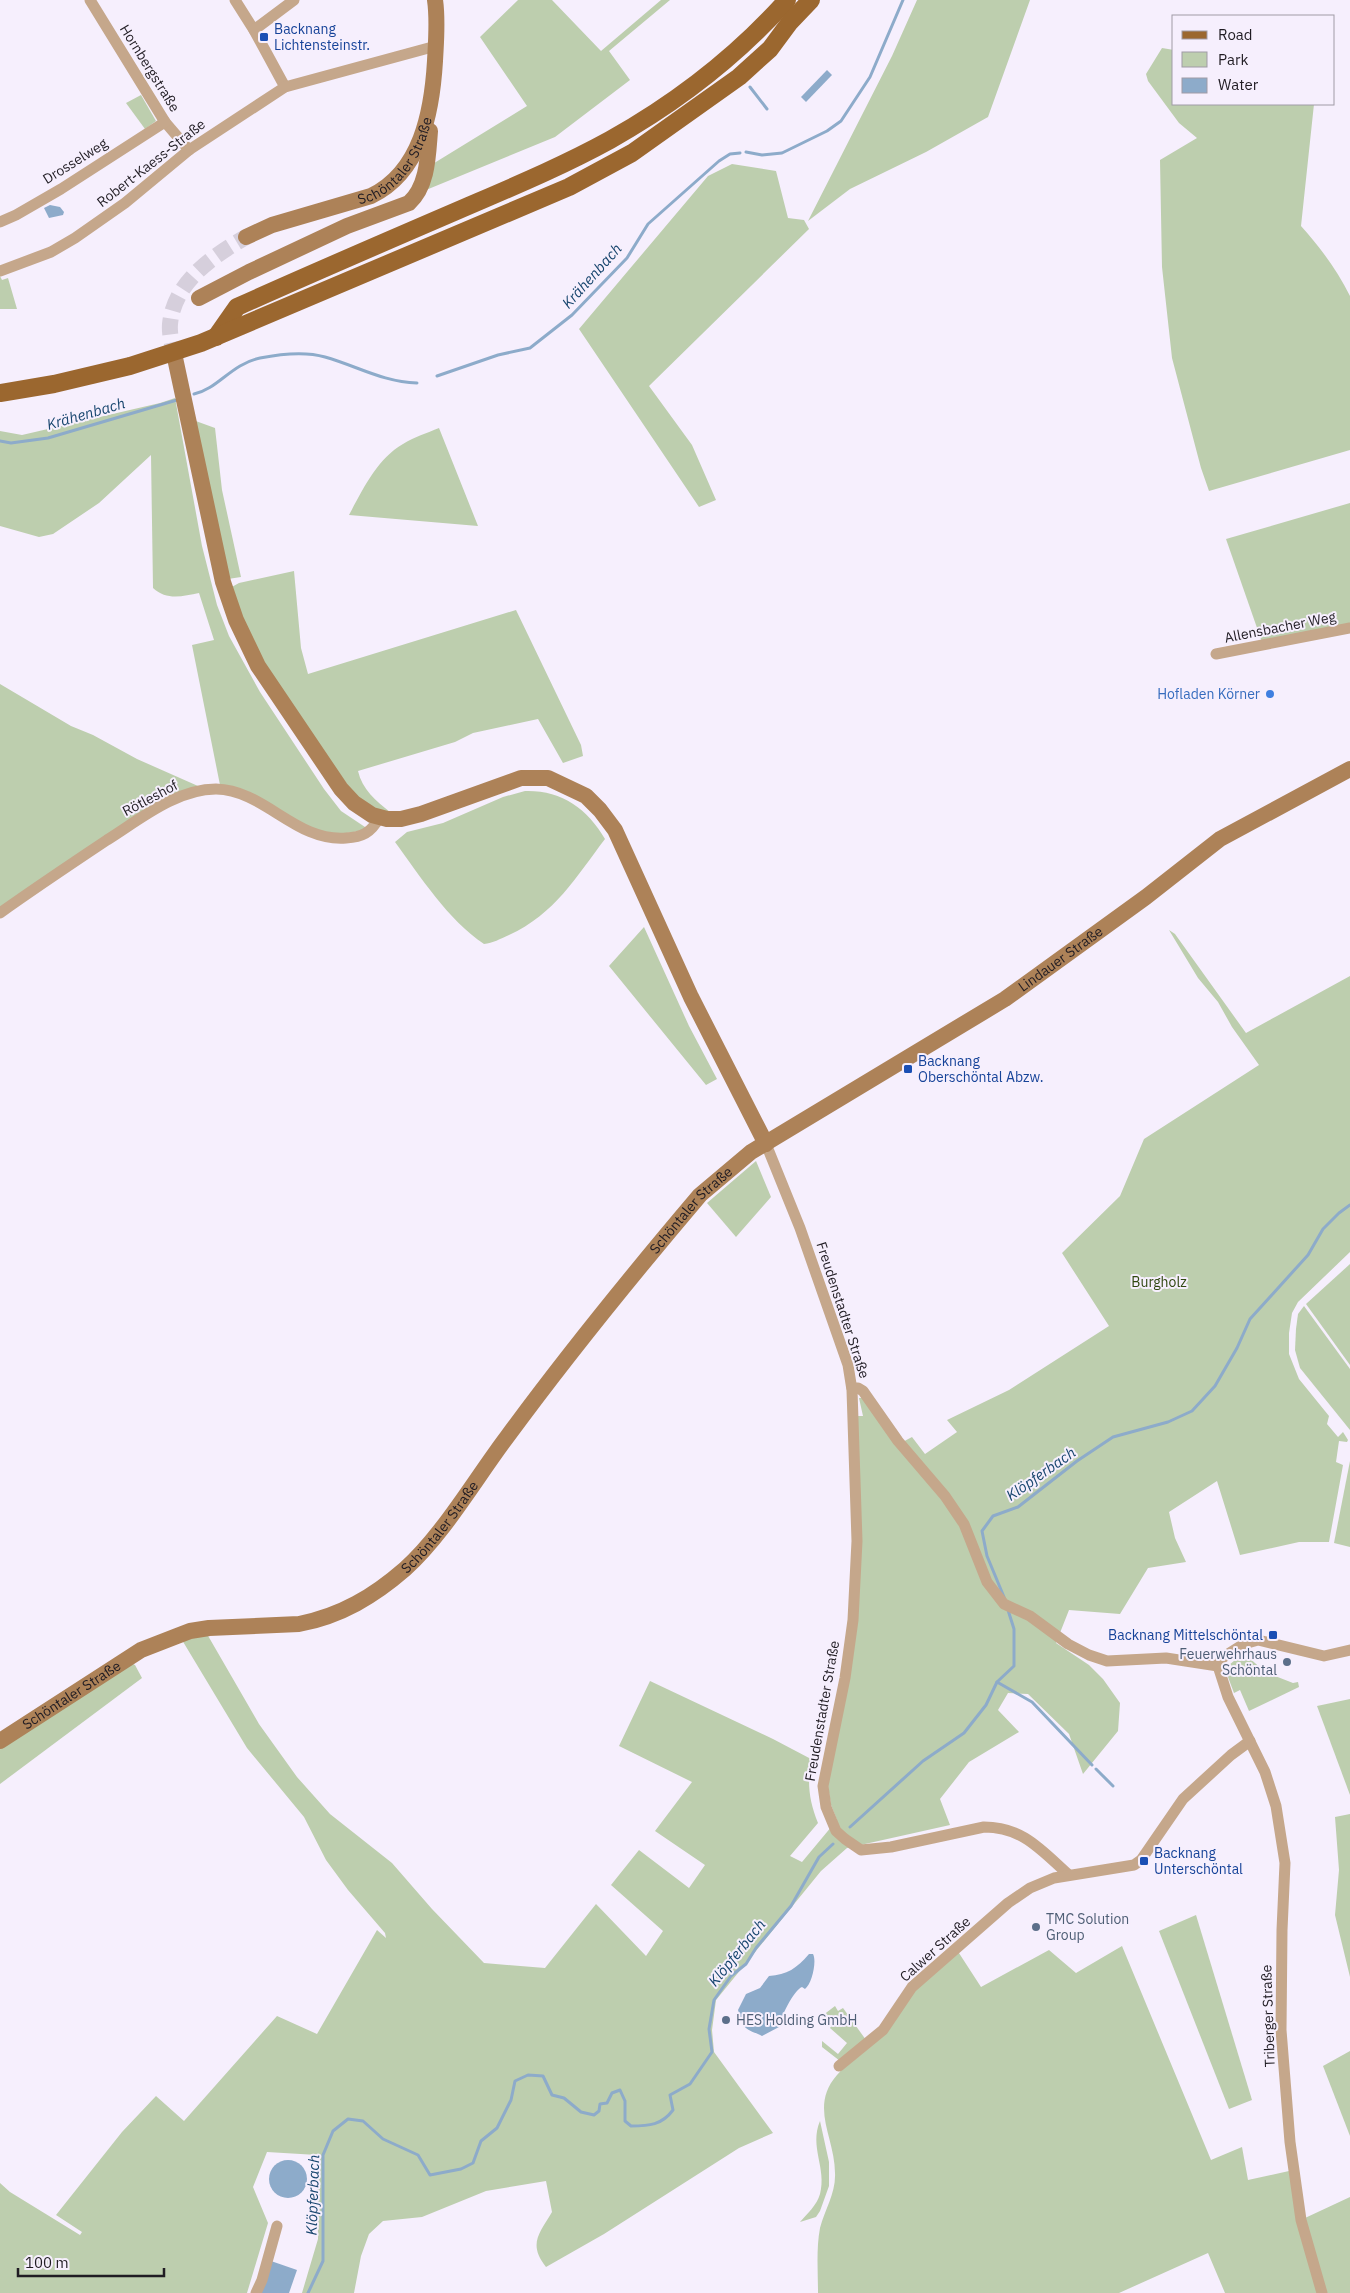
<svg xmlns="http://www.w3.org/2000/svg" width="1350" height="2293" viewBox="0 0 1350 2293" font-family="'IBM Plex Sans',sans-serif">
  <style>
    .green { fill: #bdceae }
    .water { fill: #8dabca }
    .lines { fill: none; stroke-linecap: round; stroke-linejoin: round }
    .stream { stroke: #8dabca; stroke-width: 3 }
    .secondary-tunnel { stroke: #d6cfdc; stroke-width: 16; stroke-dasharray: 16 8; stroke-linecap: butt }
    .street { stroke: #c5a78b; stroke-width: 11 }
    .secondary { stroke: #ad8258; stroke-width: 16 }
    .primary { stroke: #9b672f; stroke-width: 18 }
    .transit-dot { fill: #1a4fb4; stroke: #f6effd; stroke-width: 2 }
    .shop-dot { fill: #3f7fe0; stroke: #f6effd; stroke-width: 2 }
    .service-dot { fill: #5c6f8a; stroke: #f6effd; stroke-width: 2 }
    .labels { text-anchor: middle; stroke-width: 4; stroke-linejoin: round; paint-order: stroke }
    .transit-label { font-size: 14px; fill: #164399; stroke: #f6effd; text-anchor: start }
    .street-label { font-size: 14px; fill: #201c23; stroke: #f6effd }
    .shop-label { font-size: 14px; fill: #366cbe; stroke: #f6effd; text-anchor: end }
    .park-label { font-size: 14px; fill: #2f470f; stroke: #f6effd }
    .service-label { font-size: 14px; fill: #4e5e75; stroke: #f6effd; text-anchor: start }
    .water-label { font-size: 15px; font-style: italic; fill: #17456e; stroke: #f6effd }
  </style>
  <rect width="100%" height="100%" fill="#f6effd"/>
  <!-- green -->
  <g class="green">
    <polygon points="518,0 552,0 601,51 661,0 670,0 609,51 630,80 555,137 426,190 431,165 527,106 480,37"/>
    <polygon points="917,0 1030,0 988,117 926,152 850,189 808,221 892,56"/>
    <path d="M 1162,48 L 1174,50 L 1174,104 L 1314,104 L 1301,226 C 1320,247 1337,270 1350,296 L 1350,450 L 1209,491 L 1201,468 L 1172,358 L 1162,267 L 1160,160 L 1197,138 L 1179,123 L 1148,81 L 1146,74 Z"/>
    <polygon points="141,95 156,121 145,129 126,103"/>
    <polygon points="732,164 776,171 788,218 804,220 809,229 649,386 692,445 716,500 699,507 579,329 708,176"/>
    <polygon points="0,276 2,280 8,278 17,309 0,309"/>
    <path d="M 175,398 L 202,546 L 217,605 L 229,636 L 260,692 L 324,789 L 341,811 L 368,829 L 367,830 L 326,836 L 220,785 L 192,645 L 214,640 L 199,593 C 183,596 167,601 153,588 L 151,455 L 99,503 L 53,534 L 39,537 L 0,526 L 0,431 L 22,435 L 160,403 Z"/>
    <polygon points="193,420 215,428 222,490 241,577 228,579"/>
    <path d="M 439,428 L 478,526 L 349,515 C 363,489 377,459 403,444 C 414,437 427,433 439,428 Z"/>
    <polygon points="1350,503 1350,626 1263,645 1226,539"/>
    <path d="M 294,571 L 301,648 L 308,674 L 516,610 L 581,745 L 583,756 L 563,763 L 538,719 L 473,733 L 455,742 L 358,771 C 362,789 376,801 390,812 L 388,815 L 360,803 L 261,662 L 230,588 L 239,583 Z"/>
    <polygon points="0,684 71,726 93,735 137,759 198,786 0,909"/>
    <path d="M 525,791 C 561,790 587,808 605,839 C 576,877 555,914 509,935 C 500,939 493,943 484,944 C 448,920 420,876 395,842 L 407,832 L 443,823 L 503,797 Z"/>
    <polygon points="644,927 689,1026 717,1079 706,1085 609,966"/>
    <path d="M 1169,930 L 1175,934 L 1246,1033 L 1350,976 L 1350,1252 L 1298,1302 L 1292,1313 L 1289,1333 L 1289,1354 L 1299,1379 L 1329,1416 L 1327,1424 L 1338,1437 L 1343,1432 L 1348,1440 L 1347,1442 L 1339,1441 L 1336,1462 L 1343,1465 L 1329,1542 L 1299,1542 L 1240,1555 L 1217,1481 L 1169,1512 L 1175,1538 L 1186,1562 L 1148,1568 L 1120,1614 L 1069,1610 L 1056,1643 L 1089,1665 L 1103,1679 L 1120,1703 L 1118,1731 L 1083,1774 L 1069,1734 L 1028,1694 L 1008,1693 L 998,1710 L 1019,1732 L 969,1762 L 940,1799 L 950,1825 L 847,1848 L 821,1871 L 716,2000 L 712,2030 L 714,2052 L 773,2133 L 739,2148 L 604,2234 L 546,2267 C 528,2244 539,2234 552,2212 L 546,2181 L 486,2191 L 422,2217 L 383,2221 L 369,2234 L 361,2256 L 354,2293 L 302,2293 L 318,2239 L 317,2155 L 267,2152 L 253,2187 L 268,2223 L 247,2293 L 0,2293 L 0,2183 L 10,2192 L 80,2235 L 82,2232 L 56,2215 L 122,2132 L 156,2096 L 184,2121 L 277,2016 L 317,2034 L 377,1930 L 386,1938 L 385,1933 L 348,1890 L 326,1860 L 304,1817 L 247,1748 L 182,1640 L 207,1634 L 259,1724 L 297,1777 L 330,1814 L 392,1863 L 432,1909 L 484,1963 L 545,1968 L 596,1904 L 646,1956 L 663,1931 L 611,1885 L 639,1850 L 689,1888 L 705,1865 L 655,1831 L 692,1782 L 619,1746 L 650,1681 L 773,1739 L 811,1759 C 807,1783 809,1801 818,1823 L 790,1856 L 802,1862 L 837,1820 L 831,1805 L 828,1786 L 861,1541 L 857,1416 L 863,1416 L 859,1398 L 863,1398 L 897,1445 L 912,1437 L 925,1454 L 957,1432 L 947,1420 L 1009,1390 L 1109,1326 L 1062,1253 L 1120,1196 L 1144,1139 L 1259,1065 L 1232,1027 L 1218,1002 L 1198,978 Z"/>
    <polygon points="756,1161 771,1197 736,1237 707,1203"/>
    <polygon points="1350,1264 1350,1365 1306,1304"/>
    <polygon points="1304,1306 1350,1369 1350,1430 1300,1368 1295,1350 1296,1329 1298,1314"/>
    <polygon points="1350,1461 1350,1547 1334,1543"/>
    <polygon points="1246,1655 1265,1672 1293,1683 1298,1682 1299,1687 1249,1711 1240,1690 1234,1693 1228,1677 1229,1665 1240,1656"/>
    <polygon points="131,1663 135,1665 142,1678 0,1784 0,1747"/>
    <polygon points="1350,1699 1350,1795 1317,1706"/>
    <polygon points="1350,1814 1350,1977 1335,1915 1339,1870 1335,1817"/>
    <polygon points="1196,1915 1252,2100 1229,2109 1159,1931"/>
    <path d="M 1122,1946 L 1211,2160 L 1242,2147 L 1248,2180 L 1289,2171 L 1305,2218 L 1350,2197 L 1350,2293 L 1225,2293 L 1208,2253 L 1119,2293 L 818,2293 C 818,2272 816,2249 820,2228 C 825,2209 836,2193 835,2173 C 835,2137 809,2107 837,2075 L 915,1989 L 957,1950 L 981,1987 L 1049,1950 L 1076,1973 Z"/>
    <polygon points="835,2006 838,2011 843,2008 866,2040 840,2061 822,2047 822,2041 838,2054 847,2043 830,2028 832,2025 830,2020 824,2019 821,2023 818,2019"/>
    <polygon points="1350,2051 1350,2136 1323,2066"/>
    <path d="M 820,2121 L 829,2162 L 829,2186 L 820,2211 L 816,2217 L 800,2222 C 807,2214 817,2205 820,2194 C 827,2168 809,2147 820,2121 Z"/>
  </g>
  <!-- water -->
  <g class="water">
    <polygon points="827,70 832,75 806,102 801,97"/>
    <polygon points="50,205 60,207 64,212 63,215 49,218 44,208"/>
    <path d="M 809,1954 L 813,1954 C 817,1961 812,1984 805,1989 L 802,1987 C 794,1990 780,2018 779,2027 L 762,2036 C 755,2032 749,2032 743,2025 L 749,2019 L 746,2015 L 741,2019 L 738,2010 L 746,1994 L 760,1988 L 769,1976 C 787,1975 797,1968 809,1954 Z"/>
    <circle cx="288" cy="2179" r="19"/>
    <polygon points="271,2261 297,2270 289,2293 261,2293"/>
  </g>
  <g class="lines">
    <!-- stream -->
    <g class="stream">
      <polyline points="750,87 767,109"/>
      <polyline points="746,152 762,155 782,153 827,131 841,121 870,77 903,0"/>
      <polyline points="437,376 498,355 530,348 572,315 627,258 648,224 719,161 730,154 740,153"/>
      <path d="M 194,394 C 218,389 231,364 260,358 C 280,354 305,351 325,357 C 357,366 383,382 417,383"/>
      <polyline points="0,441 11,443 48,438 177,400"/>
      <polyline points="1004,1597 987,1556 982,1531 993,1516 1018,1507 1077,1461 1113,1437 1168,1422 1192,1411 1215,1386 1237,1348 1250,1319 1308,1255 1323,1229 1339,1213 1350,1205"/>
      <polyline points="997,1682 1032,1702 1092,1765"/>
      <polyline points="1096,1769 1113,1786"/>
      <polyline points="850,1827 923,1761 964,1733 986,1705 997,1682 1014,1666 1014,1629 1008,1610"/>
      <path d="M 308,2293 L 323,2261 L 323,2155 L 333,2131 L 348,2119 L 363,2121 L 383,2139 L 418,2155 L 430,2175 L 461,2169 L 473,2163 L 481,2141 L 497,2128 L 511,2100 L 515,2081 L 528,2075 L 543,2076 L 552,2095 L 564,2098 L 581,2112 L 594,2115 L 599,2111 L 600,2104 L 607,2103 L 612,2093 L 620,2090 L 625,2101 L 625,2121 L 631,2126 C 649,2126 662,2125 673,2110 L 670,2095 L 690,2084 L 712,2052 L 709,2029 L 714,2000 L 731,1976 L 746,1964 L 756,1948 L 791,1906 L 819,1857 L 833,1844"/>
    </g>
    <!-- secondary-tunnel -->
    <path class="secondary-tunnel" d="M 175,358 C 173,347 169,335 170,324 C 174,282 213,256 246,237"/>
    <!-- street -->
    <g class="street">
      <polyline points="90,0 165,122 189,150"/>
      <polyline points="235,0 254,30 285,87"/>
      <polyline points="254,30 294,0"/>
      <polyline points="0,222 16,215 61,189 165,122"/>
      <polyline points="0,271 51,252 75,238 125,203 189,150 285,87 436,46"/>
      <polyline points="1216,654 1350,628"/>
      <path d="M 0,913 C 35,888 71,864 107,840 C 139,820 176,789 216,789 C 265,790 295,842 346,838 C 362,837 371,833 379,818"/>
      <path d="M 766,1144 L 800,1228 L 848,1365 L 852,1390 L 857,1541 L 853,1620 L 845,1678 L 823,1786 L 826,1807 L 836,1831 L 845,1839 L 861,1850 L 891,1847 L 984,1827 C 1023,1827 1041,1850 1069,1875"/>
      <polyline points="852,1388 858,1388 863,1391 898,1441 945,1496 964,1524 987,1582 1004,1604 1030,1616 1068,1644 1089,1655 1107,1661 1166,1658 1218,1666"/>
      <polyline points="839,2066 883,2030 912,1987 1008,1903 1030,1888 1054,1878 1134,1865 1141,1860 1183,1799 1231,1755 1250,1741"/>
      <polyline points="256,2293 262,2280 277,2226"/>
      <polyline points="1322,2293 1301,2220 1290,2142 1281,2030 1282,1930 1285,1863 1276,1806 1265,1772 1228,1697 1218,1666 1222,1658 1244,1644 1258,1640 1324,1656 1350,1650"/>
    </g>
    <!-- secondary -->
    <g class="secondary">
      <path id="s1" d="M 246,237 L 272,225 L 371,196 C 421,172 432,112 435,61 C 436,41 438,20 435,0"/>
      <path d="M 199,298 L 249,272 L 347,226 L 409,203 C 428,186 428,155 430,131"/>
      <polyline points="175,358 223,582 236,620 258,666 341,789 354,803 372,815 387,819 401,819 421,814 521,778 548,778 586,796 600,810 615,830 691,997 766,1144"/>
      <path id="s2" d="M 0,1741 L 141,1650 L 177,1636 L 190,1631 L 209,1628 L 299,1624 C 341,1616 374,1596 405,1569 C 443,1535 476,1478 507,1437 C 568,1354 633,1274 700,1195 L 751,1152 L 1005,999 L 1146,897 L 1220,839 L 1350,769"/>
    </g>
    <!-- primary -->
    <g class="primary">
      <path d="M 216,337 L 237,307 C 308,275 380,244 452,213 C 505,190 559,168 610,140 C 676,103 737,56 787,0"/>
      <polyline points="0,393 54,384 130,366 201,343 569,187 632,153 739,77 770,49 790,22 811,0"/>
    </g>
  </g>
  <!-- markers -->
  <g class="transit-dot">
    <rect x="259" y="32" width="10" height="10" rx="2.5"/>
    <rect x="903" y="1064" width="10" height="10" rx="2.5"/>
    <rect x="1268" y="1630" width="10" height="10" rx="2.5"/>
    <rect x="1139" y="1856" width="10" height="10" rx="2.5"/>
  </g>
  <circle class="shop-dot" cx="1270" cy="694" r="5"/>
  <g class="service-dot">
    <circle cx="1287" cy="1662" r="5"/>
    <circle cx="1036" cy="1927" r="5"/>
    <circle cx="726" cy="2020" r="5"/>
  </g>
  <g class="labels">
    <!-- transit labels -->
    <g class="transit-label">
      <text x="274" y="34">Backnang<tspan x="274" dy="16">Lichtensteinstr.</tspan></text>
      <text x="918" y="1066">Backnang<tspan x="918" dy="16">Oberschöntal Abzw.</tspan></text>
      <text x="1263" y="1640" text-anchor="end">Backnang Mittelschöntal</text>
      <text x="1154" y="1858">Backnang<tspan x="1154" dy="16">Unterschöntal</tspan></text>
    </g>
    <!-- street labels -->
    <g class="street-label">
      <text transform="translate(150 68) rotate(58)" y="5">Hornbergstraße</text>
      <text dy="5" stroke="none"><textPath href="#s1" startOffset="175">Schöntaler Straße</textPath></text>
      <text transform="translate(75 161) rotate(-32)" y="5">Drosselweg</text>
      <text transform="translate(151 163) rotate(-38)" y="5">Robert-Kaess-Straße</text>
      <text transform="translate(1280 627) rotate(-11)" y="5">Allensbacher Weg</text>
      <text transform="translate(150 798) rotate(-28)" y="5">Rötleshof</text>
      <text dy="5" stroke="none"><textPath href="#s2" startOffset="1359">Lindauer Straße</textPath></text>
      <text dy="5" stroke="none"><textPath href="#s2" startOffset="910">Schöntaler Straße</textPath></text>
      <text transform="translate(843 1310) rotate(72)" y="5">Freudenstadter Straße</text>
      <text dy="5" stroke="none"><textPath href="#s2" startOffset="505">Schöntaler Straße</textPath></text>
      <text dy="5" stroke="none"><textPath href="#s2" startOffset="85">Schöntaler Straße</textPath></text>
      <text transform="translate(822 1711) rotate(-80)" y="5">Freudenstadter Straße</text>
      <text transform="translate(935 1949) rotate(-42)" y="5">Calwer Straße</text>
      <text transform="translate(1268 2016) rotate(-92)" y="5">Triberger Straße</text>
    </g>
    <!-- shop labels -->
    <g class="shop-label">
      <text x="1260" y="699">Hofladen Körner</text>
    </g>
    <!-- park labels -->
    <g class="park-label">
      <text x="1159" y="1287">Burgholz</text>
    </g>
    <!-- service labels -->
    <g class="service-label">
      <text x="1277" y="1659" text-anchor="end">Feuerwehrhaus<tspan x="1277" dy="16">Schöntal</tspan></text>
      <text x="1046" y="1924">TMC Solution<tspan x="1046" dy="16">Group</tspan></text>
      <text x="736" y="2025">HES Holding GmbH</text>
    </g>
    <!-- water labels -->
    <g class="water-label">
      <text transform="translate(592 276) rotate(-48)" y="5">Krähenbach</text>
      <text transform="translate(86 414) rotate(-16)" y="5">Krähenbach</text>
      <text transform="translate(1041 1474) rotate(-35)" y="5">Klöpferbach</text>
      <text transform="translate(737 1953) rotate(-51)" y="5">Klöpferbach</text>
      <text transform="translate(313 2195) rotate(-88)" y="5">Klöpferbach</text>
    </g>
  </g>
  <!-- legend -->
  <rect x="1172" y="15" width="162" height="90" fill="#f6effd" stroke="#a09ba6"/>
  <rect x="1182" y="31" width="25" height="8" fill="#9b672f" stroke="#a09ba6"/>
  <text x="1218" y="40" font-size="15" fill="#201c23">Road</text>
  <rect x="1182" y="52" width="25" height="15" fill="#bdceae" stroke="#a09ba6"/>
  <text x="1218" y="65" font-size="15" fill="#201c23">Park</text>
  <rect x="1182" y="78" width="25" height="15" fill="#8dabca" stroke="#a09ba6"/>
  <text x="1218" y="90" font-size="15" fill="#201c23">Water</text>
  <!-- scale -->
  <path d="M18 2268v8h146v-8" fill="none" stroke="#201c23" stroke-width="2.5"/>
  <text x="25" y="2268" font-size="15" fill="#201c23" stroke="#f6effd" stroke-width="4" paint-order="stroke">100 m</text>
</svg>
